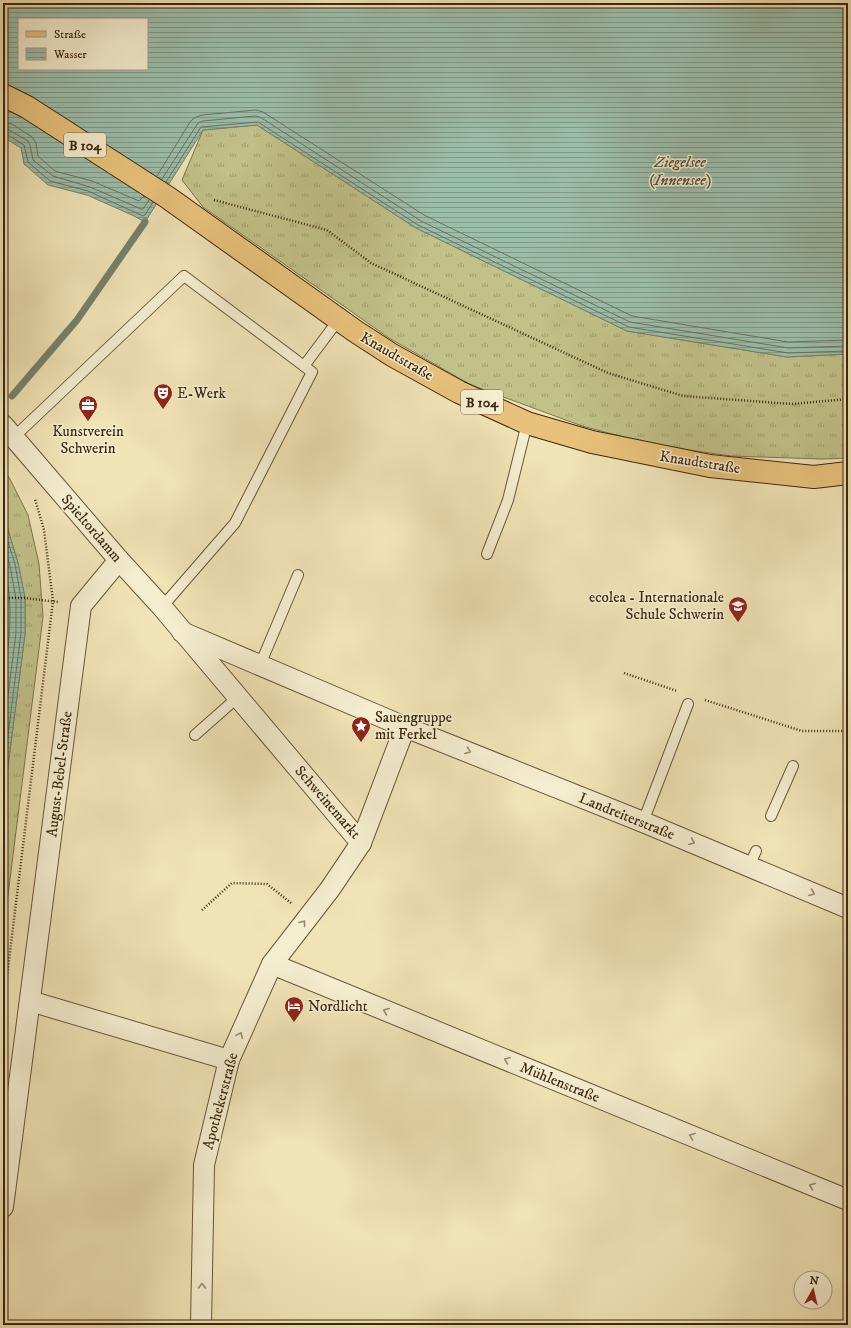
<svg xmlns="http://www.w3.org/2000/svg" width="851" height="1328" viewBox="0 0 851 1328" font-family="'IM FELL DW Pica',serif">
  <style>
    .grass { fill: url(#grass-tufts); stroke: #7f744c }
    .water { fill: url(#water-rules); stroke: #75826d; fill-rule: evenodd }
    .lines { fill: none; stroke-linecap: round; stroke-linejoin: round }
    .shore { stroke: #6c725d; stroke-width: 1 }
    .stream { stroke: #75826d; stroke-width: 7 }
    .lane-casing { stroke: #6a5639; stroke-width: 12 }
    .street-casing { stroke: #6a5639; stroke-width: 22 }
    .primary-casing { stroke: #3d270f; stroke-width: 24 }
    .path { stroke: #3d270f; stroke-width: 2.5; stroke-dasharray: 1 2; stroke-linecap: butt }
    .lane { stroke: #f5edd0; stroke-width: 10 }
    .street { stroke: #f5edd0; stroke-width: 20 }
    .primary { stroke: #e8c27b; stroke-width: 22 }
    .oneway { stroke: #998a70 }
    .labels { text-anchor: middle; stroke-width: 3; stroke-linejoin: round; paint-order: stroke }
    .shield { fill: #f5edd0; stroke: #746249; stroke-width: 1 }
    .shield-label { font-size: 14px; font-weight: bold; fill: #3d270f }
    .street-label { font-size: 15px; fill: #3d270f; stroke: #f5edd0 }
    .poi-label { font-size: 15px; fill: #3d270f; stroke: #f5edd0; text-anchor: start }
    .water-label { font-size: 16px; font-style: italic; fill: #544d36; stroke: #f5edd0 }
  </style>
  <defs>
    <pattern id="grass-tufts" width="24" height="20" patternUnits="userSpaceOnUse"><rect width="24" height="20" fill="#c1c188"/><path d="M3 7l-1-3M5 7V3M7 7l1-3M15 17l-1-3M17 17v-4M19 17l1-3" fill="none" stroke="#9e9d6e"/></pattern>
    <pattern id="water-rules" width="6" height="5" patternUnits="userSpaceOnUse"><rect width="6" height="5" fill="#9bbeab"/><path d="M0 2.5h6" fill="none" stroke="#809a8a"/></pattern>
  </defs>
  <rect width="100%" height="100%" fill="#f0e3b6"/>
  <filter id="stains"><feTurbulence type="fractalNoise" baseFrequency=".005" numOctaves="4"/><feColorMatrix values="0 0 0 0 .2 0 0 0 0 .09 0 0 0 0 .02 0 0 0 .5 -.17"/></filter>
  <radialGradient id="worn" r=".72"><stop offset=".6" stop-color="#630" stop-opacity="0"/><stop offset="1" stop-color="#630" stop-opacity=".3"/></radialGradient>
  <!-- grass -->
  <g class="grass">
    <polygon points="257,125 416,228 627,331 787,357 848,354 848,458 823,459 731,456 654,445 582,426 471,385 389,338 203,207 182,180 203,130"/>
    <polygon points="3,469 10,479 28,515 39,564 43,617 3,935 3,805 25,634 25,598 18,563 3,513"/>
  </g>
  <!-- water -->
  <g class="water">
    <path d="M 3,3 L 848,3 L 848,354 L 787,357 L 627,331 L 416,228 L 257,125 L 203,130 L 145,222 L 132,215 L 87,195 L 48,185 L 24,164 L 21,148 L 3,137 ZM 19,19 L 147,19 L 147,69 L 19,69 Z"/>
    <polygon points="3,513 18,563 25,598 25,634 3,805"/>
  </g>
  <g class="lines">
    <!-- shore -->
    <g class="shore">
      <polyline points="3,123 12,124 32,137 36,143 38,156 55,171 92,181 139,201 144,196"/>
      <polyline points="3,129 9,130 28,141 30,145 33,160 53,176 90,187 141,209 143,209 149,200"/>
      <polyline points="3,134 6,134 24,145 28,162 50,181 88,191 143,216 145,215 153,202"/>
      <polyline points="157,176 190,122 194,118 202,115 256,110 263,112 424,215 632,316 788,342 848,340"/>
      <polyline points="162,179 198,123 203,121 255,116 260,117 421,221 630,322 788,348 848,346"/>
      <polyline points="166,182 201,127 258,122 418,225 629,327 788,353 848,351"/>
      <polyline points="3,526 15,564 21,598 21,633 3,774"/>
      <polyline points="3,543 10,566 16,599 16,633 3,735"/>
      <path d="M 3,564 C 16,605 8,647 3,688"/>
    </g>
    <!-- stream -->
    <polyline class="stream" points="12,396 77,320 145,222"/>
    <!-- lane casing -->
    <g class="lane-casing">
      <g id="lane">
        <polyline points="304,366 339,319"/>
        <polyline points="14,437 184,276 312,372 235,523 162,607"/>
        <polyline points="487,554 508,500 527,423"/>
        <polyline points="260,665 298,575"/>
        <polyline points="195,735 238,697"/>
        <polyline points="771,816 793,766"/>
        <polyline points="643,822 688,704"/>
        <polyline points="749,866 756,851"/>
      </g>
    </g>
    <!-- street casing -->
    <g class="street-casing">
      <g id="street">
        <polyline points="3,425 119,560 162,607 361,843"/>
        <polyline points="182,632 405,727 643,822 848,908"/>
        <polyline points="272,964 848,1200"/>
        <polyline points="30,1001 229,1060"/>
        <polyline points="3,1207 81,606 119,560"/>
        <polyline points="201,1325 204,1165 229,1060 272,964 330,889 361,843 405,727"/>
      </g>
    </g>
    <!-- primary casing -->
    <g class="primary-casing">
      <polyline id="primary" points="3,95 27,107 167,197 355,331 392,355 459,392 527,423 592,442 710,466 814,477 848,473"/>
    </g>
    <!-- path -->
    <g class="path">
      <polyline points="214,200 327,230 371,263 608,373 683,396 792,404 848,399"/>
      <polyline points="3,598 25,598 58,602"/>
      <polyline points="624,673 677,691"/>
      <polyline points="705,700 802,731 848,731"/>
      <polyline points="202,910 232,883 267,884 291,903"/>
      <polyline points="3,1009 53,601 44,530 35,499"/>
    </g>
    <!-- lane -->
    <use href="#lane" class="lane"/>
    <!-- street -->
    <use href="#street" class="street"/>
    <!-- primary -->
    <use href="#primary" class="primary"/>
  </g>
  <!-- one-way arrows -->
  <defs><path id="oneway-chevron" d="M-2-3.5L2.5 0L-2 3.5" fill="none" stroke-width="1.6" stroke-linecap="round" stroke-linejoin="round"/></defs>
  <g class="oneway">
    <use href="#oneway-chevron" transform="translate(468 751) rotate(21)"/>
    <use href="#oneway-chevron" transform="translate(692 842) rotate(23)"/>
    <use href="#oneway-chevron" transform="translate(812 893) rotate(23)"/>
    <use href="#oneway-chevron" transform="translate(303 923) rotate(-52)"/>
    <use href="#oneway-chevron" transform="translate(386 1011) rotate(-158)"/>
    <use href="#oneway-chevron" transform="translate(240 1035) rotate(-66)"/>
    <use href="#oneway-chevron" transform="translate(507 1060) rotate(-158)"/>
    <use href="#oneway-chevron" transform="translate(692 1136) rotate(-158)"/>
    <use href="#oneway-chevron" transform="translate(812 1186) rotate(-158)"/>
    <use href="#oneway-chevron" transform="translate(202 1286) rotate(-89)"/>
  </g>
  <!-- icons -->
  <defs>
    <g id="theatre-pin" transform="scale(1)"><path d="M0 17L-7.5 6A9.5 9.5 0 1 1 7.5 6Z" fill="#8f2418" stroke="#f5edd0"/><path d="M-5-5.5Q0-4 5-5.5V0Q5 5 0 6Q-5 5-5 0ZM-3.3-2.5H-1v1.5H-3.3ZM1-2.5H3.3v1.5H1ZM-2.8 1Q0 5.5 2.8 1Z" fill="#fff"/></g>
    <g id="office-pin" transform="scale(1)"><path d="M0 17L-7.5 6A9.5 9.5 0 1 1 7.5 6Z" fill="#8f2418" stroke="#f5edd0"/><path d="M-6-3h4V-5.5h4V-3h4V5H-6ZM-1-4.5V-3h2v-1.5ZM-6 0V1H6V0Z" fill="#fff"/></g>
    <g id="school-pin" transform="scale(1)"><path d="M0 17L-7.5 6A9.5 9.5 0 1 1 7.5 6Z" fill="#8f2418" stroke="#f5edd0"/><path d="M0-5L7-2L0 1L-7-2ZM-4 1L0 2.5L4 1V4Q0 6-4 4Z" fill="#fff"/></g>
    <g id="sight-pin" transform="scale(1)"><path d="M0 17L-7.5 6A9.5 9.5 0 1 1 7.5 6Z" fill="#8f2418" stroke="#f5edd0"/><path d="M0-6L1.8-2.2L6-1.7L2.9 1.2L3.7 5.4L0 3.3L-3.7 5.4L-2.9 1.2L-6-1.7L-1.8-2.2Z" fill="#fff"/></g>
    <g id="hotel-pin" transform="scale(1)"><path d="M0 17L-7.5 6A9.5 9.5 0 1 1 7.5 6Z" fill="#8f2418" stroke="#f5edd0"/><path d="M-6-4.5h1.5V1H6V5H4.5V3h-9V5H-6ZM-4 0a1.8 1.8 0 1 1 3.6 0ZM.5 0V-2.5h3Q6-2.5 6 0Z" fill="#fff"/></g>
  </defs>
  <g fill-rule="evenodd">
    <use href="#theatre-pin" x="163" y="393"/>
    <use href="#office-pin" x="88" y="405"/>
    <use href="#school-pin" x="738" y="606"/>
    <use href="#sight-pin" x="361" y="726"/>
    <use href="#hotel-pin" x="294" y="1006"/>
  </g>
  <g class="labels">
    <!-- shield labels -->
    <g class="shield">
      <rect x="64" y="133" width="42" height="24" rx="3"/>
      <rect x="461" y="390" width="42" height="24" rx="3"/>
    </g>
    <g class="shield-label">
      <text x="85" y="150">B 104</text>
      <text x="482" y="407">B 104</text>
    </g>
    <!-- street labels -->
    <g class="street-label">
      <text transform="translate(397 356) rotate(30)" y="5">Knaudtstraße</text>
      <text transform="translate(700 462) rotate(9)" y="5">Knaudtstraße</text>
      <text transform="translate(92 528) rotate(49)" y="5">Spieltordamm</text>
      <text transform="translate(59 774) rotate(-83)" y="5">August-Bebel-Straße</text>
      <text transform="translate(328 802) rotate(49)" y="5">Schweinemarkt</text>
      <text transform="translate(627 816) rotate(22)" y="5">Landreiterstraße</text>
      <text transform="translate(560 1082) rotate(22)" y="5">Mühlenstraße</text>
      <text transform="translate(220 1101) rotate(-75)" y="5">Apothekerstraße</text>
    </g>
    <!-- poi labels -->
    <g class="poi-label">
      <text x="177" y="398">E-Werk</text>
      <text x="88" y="436" text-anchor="middle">Kunstverein<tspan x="88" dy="17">Schwerin</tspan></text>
      <text x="724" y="602" text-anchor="end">ecolea - Internationale<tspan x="724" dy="17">Schule Schwerin</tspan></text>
      <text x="375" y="722">Sauengruppe<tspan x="375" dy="17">mit Ferkel</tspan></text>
      <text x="308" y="1011">Nordlicht</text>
    </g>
    <!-- water labels -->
    <g class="water-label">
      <text x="680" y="167">Ziegelsee<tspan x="680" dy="18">(Innensee)</tspan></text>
    </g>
  </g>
  <!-- margin -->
  <rect width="851" height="1328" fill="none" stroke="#f0e3b6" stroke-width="16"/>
  <rect x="4" y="4" width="843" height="1320" fill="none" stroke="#3d270f" stroke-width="2"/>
  <rect x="8" y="8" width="835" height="1312" fill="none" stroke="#3d270f"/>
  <!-- legend -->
  <rect x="18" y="18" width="130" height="52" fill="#f5edd0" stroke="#ab9e83"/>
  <rect x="26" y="31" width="20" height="6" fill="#e8c27b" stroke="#ab9e83"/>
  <text x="54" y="38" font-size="12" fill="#3d270f">Straße</text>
  <rect x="26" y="48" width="20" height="12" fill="url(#water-rules)" stroke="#ab9e83"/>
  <text x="54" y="58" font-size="12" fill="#3d270f">Wasser</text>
  <!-- north arrow -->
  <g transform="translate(813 1290) rotate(8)"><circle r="19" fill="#f5edd0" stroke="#ab9e83"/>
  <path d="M0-3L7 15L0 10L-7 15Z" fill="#8f2418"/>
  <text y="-6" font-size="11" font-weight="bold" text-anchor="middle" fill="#3d270f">N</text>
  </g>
  <rect width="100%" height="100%" filter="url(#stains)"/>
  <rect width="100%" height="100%" fill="url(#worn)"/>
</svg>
